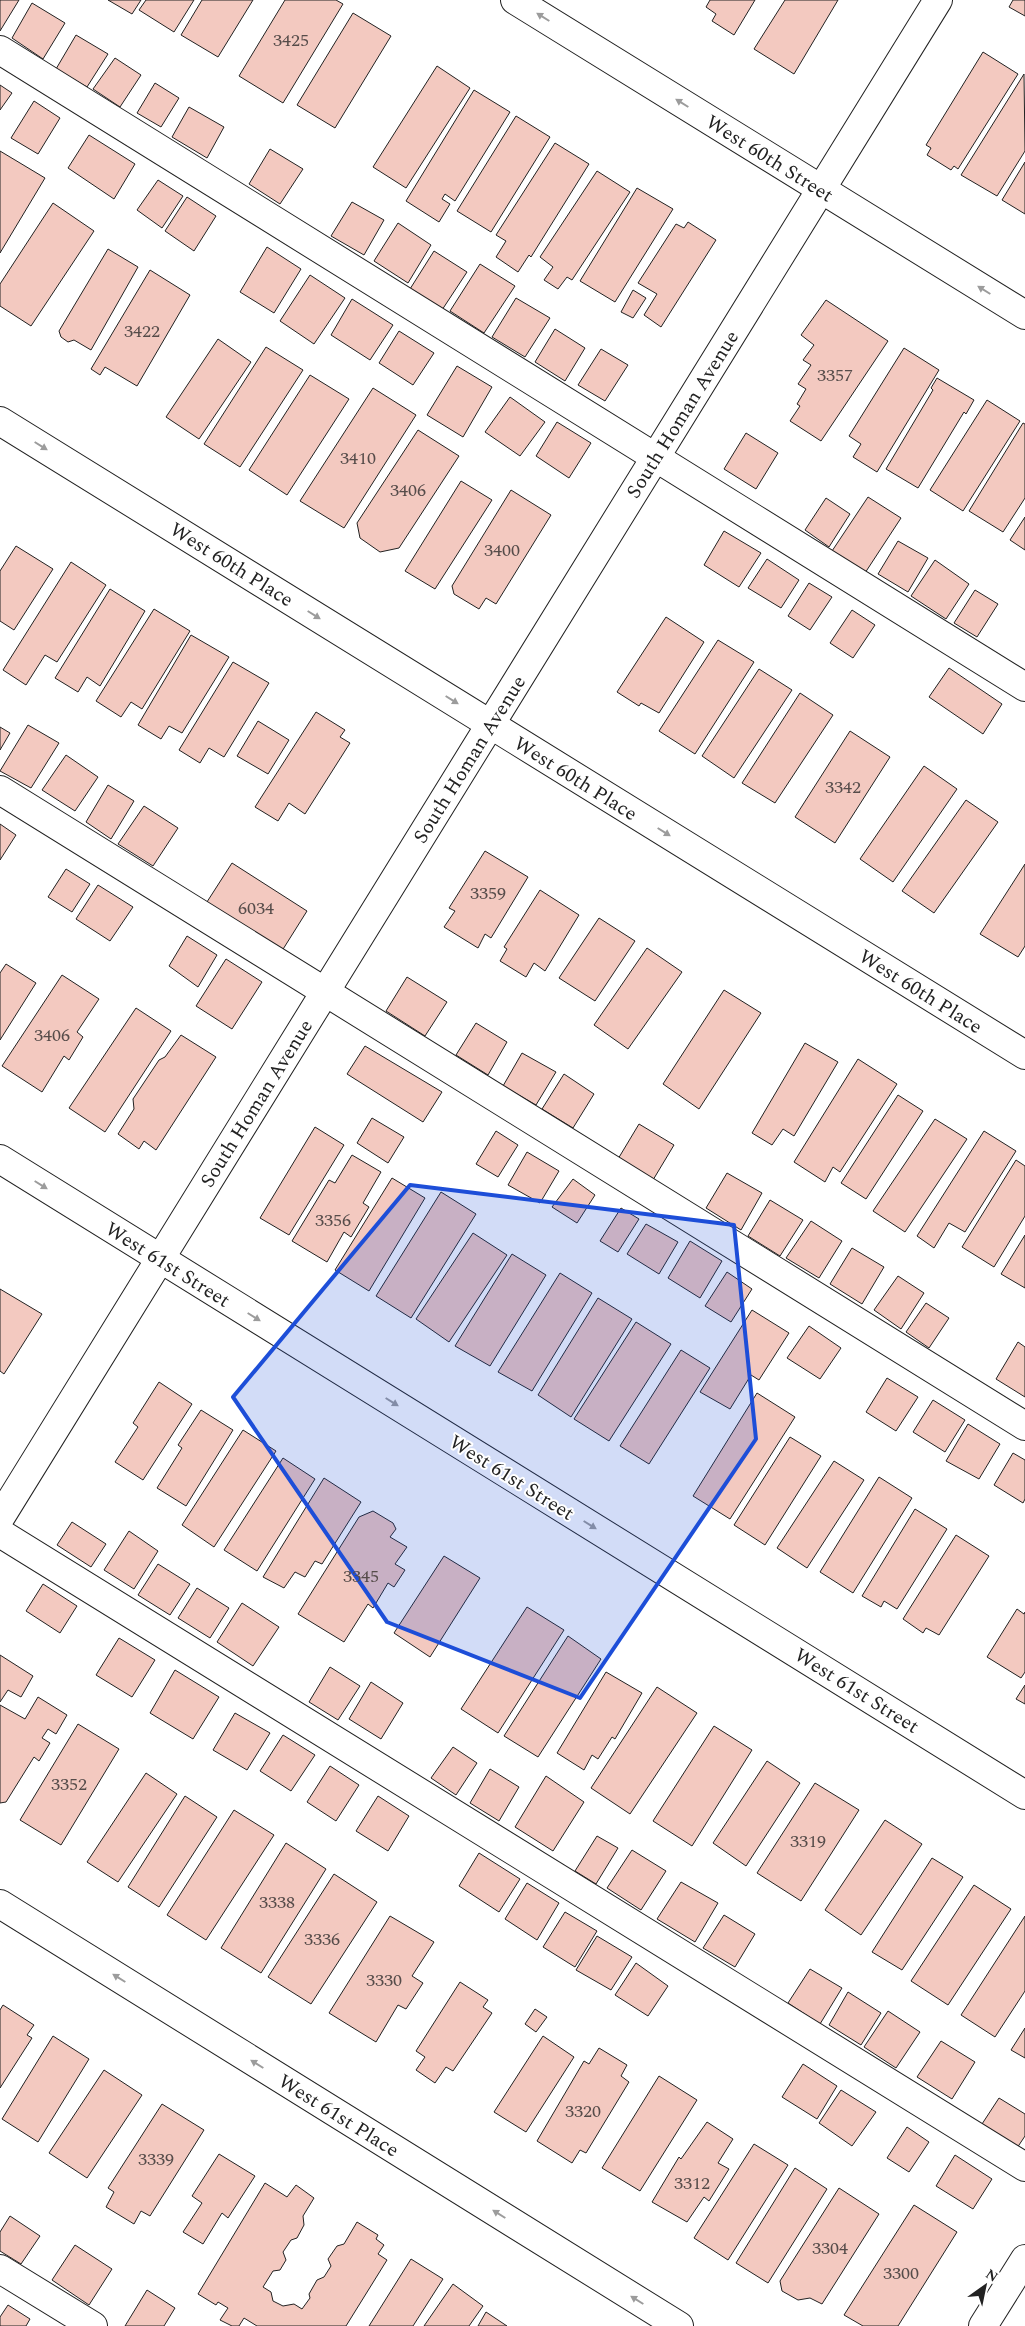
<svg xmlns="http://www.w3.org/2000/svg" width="1025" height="2326" viewBox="0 0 1025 2326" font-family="Spectral,serif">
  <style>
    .building { fill: #f3c9c0; stroke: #222 }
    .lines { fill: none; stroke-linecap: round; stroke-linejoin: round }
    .minor-casing { stroke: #222; stroke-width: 30 }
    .minor { stroke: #fff; stroke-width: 28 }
    .oneway { fill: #9c9c9c }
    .marked { fill: #1d4ed8; fill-opacity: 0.2; stroke: #1d4ed8; stroke-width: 4; stroke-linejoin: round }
    .labels { text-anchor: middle; stroke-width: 4; stroke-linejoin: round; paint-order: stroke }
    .number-label { font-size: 18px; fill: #564c4a }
    .street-label { font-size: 20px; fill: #222; stroke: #fff }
  </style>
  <rect width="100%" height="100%" fill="#fff"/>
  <!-- building -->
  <g class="building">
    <polygon points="0,0 19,0 0,31"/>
    <polygon points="108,0 141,0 132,14"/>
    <polygon points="146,0 194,0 174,32 139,10"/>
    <polygon points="202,0 253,0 218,57 181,35"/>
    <polygon points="285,0 336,0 343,4 283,103 239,76"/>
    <polygon points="710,0 755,0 734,35 712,21 716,14 706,7"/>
    <polygon points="785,0 838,0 794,74 754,49"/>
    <polygon points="1013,0 1025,0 1025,16 1009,7"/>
    <polygon points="32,3 65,23 43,59 12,38"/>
    <polygon points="353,13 391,36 335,128 297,105"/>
    <polygon points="76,35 108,54 87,87 56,69"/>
    <polygon points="983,52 1018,74 958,169 954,166 951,170 927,155 931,148 926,145"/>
    <polygon points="115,58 141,75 120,107 93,89"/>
    <polygon points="437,66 470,88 406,188 373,167"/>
    <polygon points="1024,74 1025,151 997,196 961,175"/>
    <polygon points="155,83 179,98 161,127 137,113"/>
    <polygon points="0,85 12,93 0,110"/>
    <polygon points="474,90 510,112 455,201 445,194 442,199 450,204 439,222 406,201"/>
    <polygon points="34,101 60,118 38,154 11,138"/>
    <polygon points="189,107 224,127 207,158 172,137"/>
    <polygon points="516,116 550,137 491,232 457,211"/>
    <polygon points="89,135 135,164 114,199 68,168"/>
    <polygon points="555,143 589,164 531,257 529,255 518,272 496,257 506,241 496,235"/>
    <polygon points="270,149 303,169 280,204 249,184"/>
    <polygon points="0,151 45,178 0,253"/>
    <polygon points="1025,162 1025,214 1002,200"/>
    <polygon points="597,171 630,192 572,280 567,277 558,289 544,280 553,267 540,257"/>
    <polygon points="158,180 183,196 162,228 137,210"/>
    <polygon points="637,188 673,209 615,302 580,281"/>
    <polygon points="187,197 216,216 194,251 165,231"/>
    <polygon points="352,202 384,220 364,255 331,236"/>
    <polygon points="53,203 94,231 31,326 0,306 0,284"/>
    <polygon points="688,222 716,240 661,327 644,315 657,294 638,283 676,224 684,228"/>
    <polygon points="398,223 431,245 408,283 374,261"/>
    <polygon points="267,247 301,269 274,313 240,292"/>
    <polygon points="108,249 138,267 91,350 74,340 68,342 61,337 59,331"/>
    <polygon points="434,251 467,272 442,310 410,289"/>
    <polygon points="480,264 515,286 484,333 450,311"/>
    <polygon points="150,270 190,295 137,386 105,367 100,375 91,369"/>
    <polygon points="310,275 345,298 314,344 280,321"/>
    <polygon points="633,290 646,298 633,318 621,312"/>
    <polygon points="516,298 550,318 525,357 492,337"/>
    <polygon points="352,299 393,325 370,360 331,335"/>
    <polygon points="826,300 888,341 821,441 790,421 800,406 797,404 806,389 798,384 811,365 803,360 814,345 801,335"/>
    <polygon points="555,329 585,348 565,381 535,362"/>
    <polygon points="399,331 434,353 413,385 379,363"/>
    <polygon points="218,339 251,362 199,439 166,417"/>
    <polygon points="266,347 303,370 240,467 204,444"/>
    <polygon points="904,348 939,370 877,472 853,457 861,444 849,436"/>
    <polygon points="601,349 628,365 605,401 578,385"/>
    <polygon points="457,366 492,387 463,437 427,415"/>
    <polygon points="310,375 349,399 287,495 249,470"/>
    <polygon points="937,378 974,400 966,414 964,412 918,488 886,469 933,390 931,388"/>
    <polygon points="373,388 416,415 344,528 300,501"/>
    <polygon points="510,397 545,422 520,456 485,432"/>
    <polygon points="987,400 1020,421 963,511 930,490"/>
    <polygon points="557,422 591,443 569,478 536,456"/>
    <polygon points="1023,423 1025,424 1025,498 1003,532 969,511"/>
    <polygon points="418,430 459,456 399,548 380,552 360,538 357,523"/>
    <polygon points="746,433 778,453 756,489 724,469"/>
    <polygon points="461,481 492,500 435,589 405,571"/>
    <polygon points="511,490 551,515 496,604 486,598 479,609 454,594 452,586"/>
    <polygon points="868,497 901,518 865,573 832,551"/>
    <polygon points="826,498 850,514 829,547 805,530"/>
    <polygon points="1025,517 1025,550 1010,540"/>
    <polygon points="724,531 761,553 739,587 704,565"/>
    <polygon points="898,541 928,558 908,592 878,574"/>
    <polygon points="16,546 53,569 14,630 0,621 0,571"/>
    <polygon points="767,559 799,580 781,608 748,588"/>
    <polygon points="935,560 969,584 946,619 911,596"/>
    <polygon points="71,562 106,585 57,662 45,655 26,685 3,670"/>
    <polygon points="809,583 832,597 810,630 788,616"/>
    <polygon points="110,589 145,611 100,686 87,677 78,692 55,678"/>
    <polygon points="975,590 998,604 977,637 954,623"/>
    <polygon points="154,609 190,631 142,709 131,702 121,717 96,701"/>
    <polygon points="852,610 875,625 853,658 830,643"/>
    <polygon points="666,617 704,642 659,713 641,703 639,706 617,692"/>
    <polygon points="191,635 229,657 182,733 169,726 161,739 138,725"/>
    <polygon points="718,640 754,662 695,754 659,731"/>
    <polygon points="233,662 269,683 224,757 209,748 200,763 179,750"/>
    <polygon points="949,668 1002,704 983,734 929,697"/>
    <polygon points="759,669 792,690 734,778 702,756"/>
    <polygon points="800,693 833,715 775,803 742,783"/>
    <polygon points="316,712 345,730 340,737 350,743 305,814 289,803 278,821 255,807"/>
    <polygon points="258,721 289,740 268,774 237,756"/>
    <polygon points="28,725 59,743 31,788 0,771"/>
    <polygon points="0,727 10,733 0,750"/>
    <polygon points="850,731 890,757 835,843 795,817"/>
    <polygon points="66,755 98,777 75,811 42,790"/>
    <polygon points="924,766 957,789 893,882 860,859"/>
    <polygon points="108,785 134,801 111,839 86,822"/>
    <polygon points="966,800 998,822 934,913 902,891"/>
    <polygon points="144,806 178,828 153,866 118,844"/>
    <polygon points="0,824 16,835 0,860"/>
    <polygon points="485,851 528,877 491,938 485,934 478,948 444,927 455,911 449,908"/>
    <polygon points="232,863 307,911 280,954 205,905"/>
    <polygon points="1025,864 1025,946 1018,957 980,934"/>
    <polygon points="66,869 90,884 72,912 48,897"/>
    <polygon points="98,885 133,907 110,941 76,919"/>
    <polygon points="540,890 579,915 545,971 534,963 526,977 500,961 507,949 504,947"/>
    <polygon points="599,918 635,941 595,1001 559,978"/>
    <polygon points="187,936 217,955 198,987 169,966"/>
    <polygon points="647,948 682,972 628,1049 594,1025"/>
    <polygon points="226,959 262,982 232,1029 196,1006"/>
    <polygon points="6,964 36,983 0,1040 0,973"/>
    <polygon points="62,975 99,999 77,1032 83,1037 69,1060 64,1056 42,1092 2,1066"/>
    <polygon points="407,977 447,1002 425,1036 386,1011"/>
    <polygon points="724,990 761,1013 699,1109 663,1084"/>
    <polygon points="136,1008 171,1031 105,1132 69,1108"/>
    <polygon points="476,1023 507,1042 488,1075 456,1055"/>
    <polygon points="181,1035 216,1057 156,1150 144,1141 139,1149 118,1134 134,1109 133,1099 159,1060 165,1057"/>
    <polygon points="805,1043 838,1062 794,1136 783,1129 772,1145 752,1133"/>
    <polygon points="365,1046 442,1092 423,1122 347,1074"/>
    <polygon points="522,1053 556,1072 536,1105 503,1086"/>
    <polygon points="858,1059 897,1084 840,1172 833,1167 825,1182 794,1162"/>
    <polygon points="564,1074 594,1094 573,1128 542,1109"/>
    <polygon points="898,1095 923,1111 866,1199 841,1183"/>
    <polygon points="372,1118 404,1137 388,1163 357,1143"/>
    <polygon points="935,1119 967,1139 905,1232 873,1211"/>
    <polygon points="639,1124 674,1145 653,1180 618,1159"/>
    <polygon points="315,1127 344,1145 289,1235 260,1218"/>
    <polygon points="496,1131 518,1145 498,1177 476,1164"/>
    <polygon points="984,1131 1016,1151 965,1232 949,1223 934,1248 917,1236"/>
    <polygon points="527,1152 559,1171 540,1203 508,1185"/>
    <polygon points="352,1155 381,1172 363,1203 369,1207 351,1237 344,1232 327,1262 292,1241 329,1180 335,1183"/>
    <polygon points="1016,1160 1025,1166 1025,1216 994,1267 962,1247"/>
    <polygon points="727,1173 762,1193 741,1230 706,1208"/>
    <polygon points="392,1178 425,1198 369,1291 335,1270"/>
    <polygon points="573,1179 595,1195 577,1223 552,1207"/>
    <polygon points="441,1192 476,1214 411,1318 376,1296"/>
    <polygon points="770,1200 803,1220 780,1256 748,1236"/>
    <polygon points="621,1208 639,1219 618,1252 600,1241"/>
    <polygon points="811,1221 842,1241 819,1278 786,1258"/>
    <polygon points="646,1224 678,1242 659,1274 627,1254"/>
    <polygon points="473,1233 507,1255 449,1342 416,1319"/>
    <polygon points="1025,1235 1025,1288 1001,1274"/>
    <polygon points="690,1241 722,1261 700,1298 668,1278"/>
    <polygon points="852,1248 884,1267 862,1304 830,1284"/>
    <polygon points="512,1254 546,1275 490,1366 455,1346"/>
    <polygon points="727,1272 752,1289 731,1322 705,1306"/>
    <polygon points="560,1273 592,1293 532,1391 498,1372"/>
    <polygon points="898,1276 924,1293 901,1329 874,1310"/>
    <polygon points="0,1289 42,1314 4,1374 0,1371"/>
    <polygon points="598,1298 632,1319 571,1417 538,1395"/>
    <polygon points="926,1303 949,1318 929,1348 906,1332"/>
    <polygon points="752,1310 789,1333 759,1380 751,1375 730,1409 700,1392"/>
    <polygon points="636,1322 671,1344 609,1441 574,1419"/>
    <polygon points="809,1326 841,1348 820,1379 787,1358"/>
    <polygon points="1018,1342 1025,1347 1025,1397 996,1379"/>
    <polygon points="681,1350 710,1368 649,1464 620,1446"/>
    <polygon points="887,1378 918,1397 896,1431 866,1412"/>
    <polygon points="159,1382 192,1404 143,1480 115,1462 138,1427 133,1423"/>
    <polygon points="757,1393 795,1417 730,1519 693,1496"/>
    <polygon points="933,1400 965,1420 945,1452 913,1432"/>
    <polygon points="201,1410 233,1430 186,1506 157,1488 182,1448 178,1445"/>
    <polygon points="968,1424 1000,1444 979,1479 946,1461"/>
    <polygon points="243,1430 276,1451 214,1547 182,1525"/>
    <polygon points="790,1437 821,1456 765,1545 734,1525"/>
    <polygon points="1013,1453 1025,1460 1025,1499 1023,1503 994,1485"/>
    <polygon points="283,1458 315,1479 257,1571 224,1550"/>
    <polygon points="834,1461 864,1480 807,1568 777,1548"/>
    <polygon points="879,1477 912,1498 853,1593 820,1572"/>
    <polygon points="324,1478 361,1502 322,1564 315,1561 305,1577 295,1572 284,1588 263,1577"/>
    <polygon points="915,1509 947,1529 897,1609 884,1601 881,1607 862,1596"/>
    <polygon points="373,1511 393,1523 396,1529 390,1537 407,1547 395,1564 405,1570 394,1587 388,1583 373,1608 368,1604 344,1642 298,1614 359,1517"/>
    <polygon points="72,1522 106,1544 91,1567 57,1545"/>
    <polygon points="129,1531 158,1551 134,1589 104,1570"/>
    <polygon points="956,1535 989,1556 939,1635 926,1628 923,1633 903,1619"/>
    <polygon points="444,1556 480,1578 430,1657 394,1633"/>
    <polygon points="158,1564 190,1584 170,1615 138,1595"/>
    <polygon points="43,1584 77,1606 60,1633 26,1611"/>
    <polygon points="197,1588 229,1608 210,1638 178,1618"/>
    <polygon points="242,1603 279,1627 253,1666 217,1642"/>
    <polygon points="527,1607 564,1630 498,1733 461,1709"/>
    <polygon points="1017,1609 1024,1614 1025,1612 1025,1672 1021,1678 987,1657"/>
    <polygon points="568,1636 601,1659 538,1757 504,1736"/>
    <polygon points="119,1638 155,1660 132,1697 96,1675"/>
    <polygon points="0,1655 33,1676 21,1697 8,1690 0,1702"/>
    <polygon points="330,1667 360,1686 338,1720 309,1702"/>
    <polygon points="175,1670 219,1697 193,1739 150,1713"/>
    <polygon points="606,1672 642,1693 615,1739 612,1737 598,1759 592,1755 584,1770 557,1753"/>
    <polygon points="371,1682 403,1703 381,1739 349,1719"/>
    <polygon points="1025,1685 1025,1704 1016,1699"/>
    <polygon points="657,1687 697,1713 630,1814 591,1788"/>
    <polygon points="38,1697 67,1715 56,1734 48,1729 42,1738 50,1743 39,1761 34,1757 6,1802 0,1803 0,1705 25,1719"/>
    <polygon points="235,1713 270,1733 247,1770 213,1750"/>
    <polygon points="78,1724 119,1749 61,1845 20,1820"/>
    <polygon points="714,1726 752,1750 692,1846 653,1821"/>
    <polygon points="283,1735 315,1755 291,1791 260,1771"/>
    <polygon points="453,1747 477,1763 456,1795 431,1778"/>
    <polygon points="767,1761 800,1783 746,1866 713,1843"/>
    <polygon points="330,1766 359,1785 336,1821 307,1802"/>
    <polygon points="490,1769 519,1787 499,1821 470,1803"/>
    <polygon points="146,1773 177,1794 118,1882 87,1862"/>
    <polygon points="546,1776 584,1802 553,1851 515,1827"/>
    <polygon points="815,1783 859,1810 801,1901 757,1873"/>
    <polygon points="185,1796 217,1817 159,1907 128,1887"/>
    <polygon points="378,1796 409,1816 388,1851 356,1831"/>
    <polygon points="234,1810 274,1835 206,1940 167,1915"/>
    <polygon points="885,1820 922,1844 861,1935 825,1910"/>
    <polygon points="597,1836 618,1848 596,1884 575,1871"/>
    <polygon points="286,1843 326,1869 261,1973 221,1948"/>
    <polygon points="632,1850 666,1871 641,1910 607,1888"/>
    <polygon points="479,1853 520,1879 499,1912 459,1886"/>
    <polygon points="932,1858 963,1877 902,1970 872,1952"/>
    <polygon points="334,1874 377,1902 311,2004 268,1977"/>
    <polygon points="681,1882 718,1903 695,1942 657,1919"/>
    <polygon points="527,1883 559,1903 537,1940 505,1919"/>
    <polygon points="974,1885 1011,1909 948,2005 911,1981"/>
    <polygon points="565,1912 597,1931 575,1967 543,1947"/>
    <polygon points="724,1915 755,1934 735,1967 703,1948"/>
    <polygon points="390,1916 434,1942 412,1976 423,1983 406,2009 398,2005 376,2042 329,2013"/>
    <polygon points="1025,1916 1025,1991 995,2037 961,2015"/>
    <polygon points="597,1936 632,1957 611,1990 576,1970"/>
    <polygon points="636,1963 668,1986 648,2016 615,1995"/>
    <polygon points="810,1969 842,1988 820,2024 788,2003"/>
    <polygon points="460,1982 488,2000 483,2007 492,2013 453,2071 446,2067 435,2083 416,2070 425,2057 416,2051"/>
    <polygon points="848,1992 881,2013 861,2045 829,2025"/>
    <polygon points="3,2005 34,2025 27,2035 32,2038 0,2088 0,2010"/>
    <polygon points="535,2009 547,2017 536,2032 525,2024"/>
    <polygon points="888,2011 920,2032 896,2068 864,2047"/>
    <polygon points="1025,2028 1025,2058 1011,2050"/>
    <polygon points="53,2036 89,2059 38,2142 2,2119"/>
    <polygon points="543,2036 574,2057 526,2132 494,2112"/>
    <polygon points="941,2041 975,2062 952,2099 917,2077"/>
    <polygon points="599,2048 627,2065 621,2076 629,2082 586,2153 580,2150 572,2163 537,2141 584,2061 589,2064"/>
    <polygon points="803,2064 837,2086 817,2119 782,2097"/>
    <polygon points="104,2070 142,2095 87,2178 49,2153"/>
    <polygon points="659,2076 697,2100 640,2191 602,2168"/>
    <polygon points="841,2090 876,2112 852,2146 819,2123"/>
    <polygon points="999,2098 1025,2114 1025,2136 1017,2148 982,2124"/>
    <polygon points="162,2104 204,2130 150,2216 141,2211 134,2224 106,2207 114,2192 108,2188"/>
    <polygon points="707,2122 733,2139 718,2163 729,2169 709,2201 704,2197 687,2222 652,2202 679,2157 681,2159"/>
    <polygon points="907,2127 929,2142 909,2172 887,2158"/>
    <polygon points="754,2144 788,2165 728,2260 694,2238"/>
    <polygon points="219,2154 255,2176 228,2218 222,2213 203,2244 183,2232 202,2203 192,2196"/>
    <polygon points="955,2155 992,2179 973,2209 936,2186"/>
    <polygon points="795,2168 827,2189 768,2283 736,2263"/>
    <polygon points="265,2183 287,2197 296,2185 314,2198 303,2216 304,2225 297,2238 291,2240 283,2252 286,2260 280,2270 273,2271 263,2287 271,2292 273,2301 283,2306 294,2304 302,2309 310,2298 309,2294 317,2280 324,2277 331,2266 328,2259 337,2246 344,2244 357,2222 378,2235 376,2239 384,2245 378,2254 387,2260 346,2326 257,2326 244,2318 239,2326 232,2326 220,2320 228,2308 218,2302 216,2305 198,2294"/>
    <polygon points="839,2188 879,2214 822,2304 810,2298 798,2300 782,2291 780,2281"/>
    <polygon points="914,2205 957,2232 898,2326 863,2326 844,2315"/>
    <polygon points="10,2216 40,2236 21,2264 0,2251 0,2232"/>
    <polygon points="75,2245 112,2269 89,2305 52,2280"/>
    <polygon points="411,2259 443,2279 413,2326 369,2326"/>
    <polygon points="453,2284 483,2306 469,2326 424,2326"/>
    <polygon points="147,2290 175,2308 164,2326 125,2326"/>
    <polygon points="8,2305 30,2319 26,2326 0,2326 0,2317"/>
    <polygon points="486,2312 507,2326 478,2326"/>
  </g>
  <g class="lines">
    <!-- minor casing -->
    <g class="minor-casing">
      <g id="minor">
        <polyline points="515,0 1025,315"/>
        <polyline points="0,50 1025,687"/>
        <polyline points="0,421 1025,1055"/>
        <polyline points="0,790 1025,1426"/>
        <polyline points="0,1159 1025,1795"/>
        <polyline points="0,1518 938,0"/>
        <polyline points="0,1533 1025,2167"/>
        <polyline points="0,1904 679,2326"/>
        <polyline points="0,2269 93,2326"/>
        <polyline points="983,2326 1025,2259"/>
      </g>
    </g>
    <!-- minor -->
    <use href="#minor" class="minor"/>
  </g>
  <!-- one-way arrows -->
  <defs><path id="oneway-solid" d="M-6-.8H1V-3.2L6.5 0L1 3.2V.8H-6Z" transform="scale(1.25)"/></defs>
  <g class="oneway">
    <use href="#oneway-solid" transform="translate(543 17) rotate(-148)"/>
    <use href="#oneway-solid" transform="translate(682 103) rotate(-148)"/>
    <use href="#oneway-solid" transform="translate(984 290) rotate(-148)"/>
    <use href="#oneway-solid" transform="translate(41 446) rotate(32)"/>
    <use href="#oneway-solid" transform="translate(314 615) rotate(32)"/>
    <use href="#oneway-solid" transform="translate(452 700) rotate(32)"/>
    <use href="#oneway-solid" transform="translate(664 832) rotate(32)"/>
    <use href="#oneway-solid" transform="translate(41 1185) rotate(32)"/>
    <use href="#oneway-solid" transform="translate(254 1317) rotate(32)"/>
    <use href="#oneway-solid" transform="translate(392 1402) rotate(32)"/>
    <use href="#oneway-solid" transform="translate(590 1525) rotate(32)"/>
    <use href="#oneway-solid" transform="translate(119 1978) rotate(-148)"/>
    <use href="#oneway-solid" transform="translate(257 2064) rotate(-148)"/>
    <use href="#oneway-solid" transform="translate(499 2214) rotate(-148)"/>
    <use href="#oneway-solid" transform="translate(637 2300) rotate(-148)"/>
  </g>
  <!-- marked area -->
  <path class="marked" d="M 410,1185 L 734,1225 L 756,1439 L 580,1698 L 387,1622 L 233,1397 Z"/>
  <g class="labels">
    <!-- number labels -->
    <g class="number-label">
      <text x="291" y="46">3425</text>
      <text x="142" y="337">3422</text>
      <text x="835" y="381">3357</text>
      <text x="358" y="464">3410</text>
      <text x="408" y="496">3406</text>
      <text x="502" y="556">3400</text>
      <text x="843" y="793">3342</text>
      <text x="488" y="899">3359</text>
      <text x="256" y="914">6034</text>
      <text x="52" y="1041">3406</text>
      <text x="333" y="1226">3356</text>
      <text x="361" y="1582">3345</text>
      <text x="69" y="1790">3352</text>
      <text x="808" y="1847">3319</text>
      <text x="277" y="1908">3338</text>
      <text x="322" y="1945">3336</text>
      <text x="384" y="1986">3330</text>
      <text x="583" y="2117">3320</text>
      <text x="156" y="2165">3339</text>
      <text x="692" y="2189">3312</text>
      <text x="830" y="2254">3304</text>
      <text x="901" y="2279">3300</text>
    </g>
    <!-- street labels -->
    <g class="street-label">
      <text transform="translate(770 158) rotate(32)" y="7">West 60th Street</text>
      <text transform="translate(682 414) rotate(-58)" y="7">South Homan Avenue</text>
      <text transform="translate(232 564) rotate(32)" y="7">West 60th Place</text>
      <text transform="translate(469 759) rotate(-58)" y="7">South Homan Avenue</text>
      <text transform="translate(576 778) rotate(32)" y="7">West 60th Place</text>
      <text transform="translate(921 991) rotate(32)" y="7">West 60th Place</text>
      <text transform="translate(256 1103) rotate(-58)" y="7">South Homan Avenue</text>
      <text transform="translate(168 1264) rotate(32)" y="7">West 61st Street</text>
      <text transform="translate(512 1477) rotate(32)" y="7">West 61st Street</text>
      <text transform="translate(857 1690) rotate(32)" y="7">West 61st Street</text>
      <text transform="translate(339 2115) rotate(32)" y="7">West 61st Place</text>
    </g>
  </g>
  <!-- north arrow -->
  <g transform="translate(985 2286) rotate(33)" stroke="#ffffff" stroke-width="4" paint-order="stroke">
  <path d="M0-4L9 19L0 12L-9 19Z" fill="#222222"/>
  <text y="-8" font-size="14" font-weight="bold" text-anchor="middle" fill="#222222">N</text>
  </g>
</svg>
